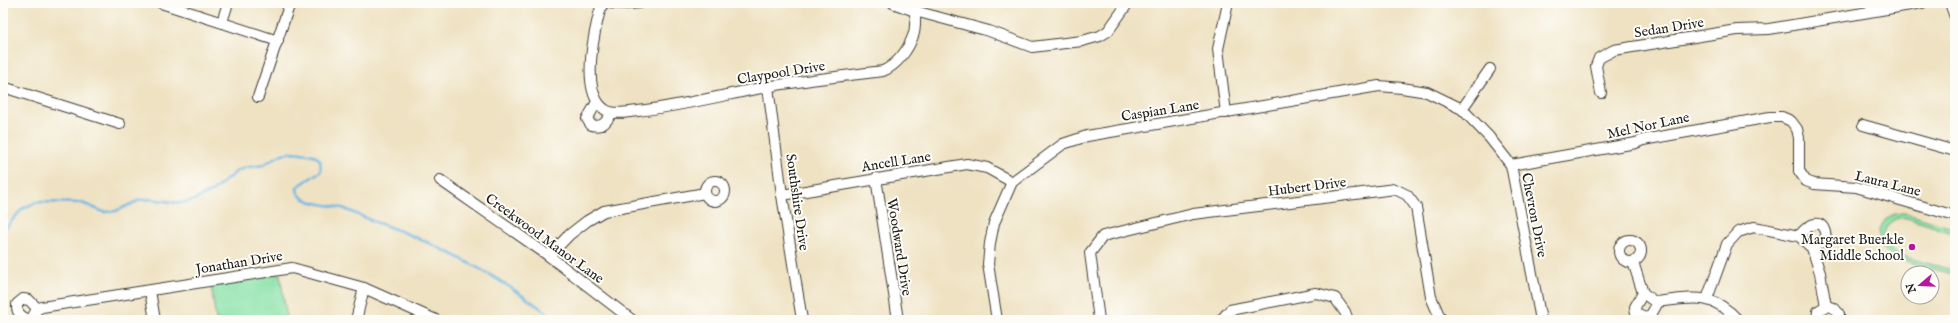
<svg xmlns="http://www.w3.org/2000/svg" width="1958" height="323" viewBox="0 0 1958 323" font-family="'IM FELL English',serif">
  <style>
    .green { fill: #87e1a7; stroke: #527e62 }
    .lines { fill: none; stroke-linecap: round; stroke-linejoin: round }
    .stream { stroke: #6bb6e4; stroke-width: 2.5 }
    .minor-casing { stroke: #3c3a35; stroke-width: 12 }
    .minor { stroke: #fff; stroke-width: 10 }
    .poi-dot { fill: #b5179e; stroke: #fdfcf7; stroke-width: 1.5 }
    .labels { text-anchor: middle; stroke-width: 4; stroke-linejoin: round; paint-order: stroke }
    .street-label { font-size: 14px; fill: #1c1c1c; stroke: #fdfcf7 }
    .poi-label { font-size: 14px; fill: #1c1c1c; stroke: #fdfcf7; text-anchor: end }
  </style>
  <rect width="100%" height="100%" fill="#fdfcf7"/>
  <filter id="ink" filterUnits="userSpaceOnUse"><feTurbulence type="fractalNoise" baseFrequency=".025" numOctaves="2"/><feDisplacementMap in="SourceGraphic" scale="8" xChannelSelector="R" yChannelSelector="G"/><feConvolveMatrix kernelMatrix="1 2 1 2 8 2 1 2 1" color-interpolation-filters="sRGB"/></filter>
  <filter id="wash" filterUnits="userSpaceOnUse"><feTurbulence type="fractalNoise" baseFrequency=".012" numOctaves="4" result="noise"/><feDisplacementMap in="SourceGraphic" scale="16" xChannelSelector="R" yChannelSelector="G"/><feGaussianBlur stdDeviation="0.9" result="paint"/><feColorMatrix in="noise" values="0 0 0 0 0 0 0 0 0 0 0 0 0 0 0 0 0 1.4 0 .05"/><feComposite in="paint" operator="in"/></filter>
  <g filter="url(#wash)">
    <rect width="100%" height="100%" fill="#efe2c2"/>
    <!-- green -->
    <g class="green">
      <path d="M 1905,213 L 1955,229 L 1955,234 L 1907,218 C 1887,214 1874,241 1893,251 C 1909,260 1937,265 1955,271 L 1955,275 C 1939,270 1900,261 1888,253 C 1879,246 1877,232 1883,223 C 1888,215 1896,213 1905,213 Z"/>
      <polygon points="280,274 287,320 216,320 211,285"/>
    </g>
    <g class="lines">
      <!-- stream -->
      <path class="stream" d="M 3,231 L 22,209 L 37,202 L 82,203 L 104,212 L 116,211 L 140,200 L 150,199 L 179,203 L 192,201 L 213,191 L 237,171 L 244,168 L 263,165 L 282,154 L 294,152 L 314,155 L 320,160 L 321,171 L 297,187 C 295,205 333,204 345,209 C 354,213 363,217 373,221 C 440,244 500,276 556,320"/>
    </g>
  </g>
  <g filter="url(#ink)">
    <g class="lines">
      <!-- minor casing -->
      <g class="minor-casing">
        <g id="minor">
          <polyline points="161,3 278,41"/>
          <path d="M 602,3 C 595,28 580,89 603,108 C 611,116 627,112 638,111 C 681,106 724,95 766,87 C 805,80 844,76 883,71 C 897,65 908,50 913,36 C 916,30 915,19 915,11"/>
          <polyline points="606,3 629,4 640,3"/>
          <polyline points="893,3 915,11 989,31 1032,47 1082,41 1100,36 1108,31 1128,3"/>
          <polyline points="1950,3 1955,17"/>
          <polyline points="222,22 228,3"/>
          <polyline points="3,87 120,124"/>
          <polyline points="768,87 782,195 802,320"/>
          <polyline points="1601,93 1596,66 1599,58 1614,50 1737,30 1769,29 1922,3"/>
          <polyline points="258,97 290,3"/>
          <path d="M 597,102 L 587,119 L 591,125 C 603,128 606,122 612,113"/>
          <polyline points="1462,109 1490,69"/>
          <polyline points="1226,113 1218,49 1228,3"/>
          <polyline points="1863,125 1955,151"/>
          <polyline points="1511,165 1636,143 1643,140 1770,117 1782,117 1791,121 1797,129 1799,138 1799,171 1806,181 1814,184 1856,187 1955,216"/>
          <polyline points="876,178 898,320"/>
          <polyline points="440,180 549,256 632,320"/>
          <circle cx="715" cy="191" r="10"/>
          <polyline points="782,195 967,164 987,168 1012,182"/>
          <path d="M 1799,236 C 1810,222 1825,216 1826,240 L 1812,248"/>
          <circle cx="1630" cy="251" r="11"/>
          <polyline points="549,256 569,235 587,221 604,211 705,193"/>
          <path d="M 1633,262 L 1643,293 L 1655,302 C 1690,299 1711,290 1738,320"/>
          <polyline points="150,291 155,320"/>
          <polyline points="1643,293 1635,307 1636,313 1642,317 1649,318 1656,306 1655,302"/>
          <polyline points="1707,299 1727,244 1738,232 1754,227 1799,236 1812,248 1820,273 1826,306"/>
          <path d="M 29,320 C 21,317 16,313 17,304 L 23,299 L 29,300 L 38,309"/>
          <polyline points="31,320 37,309 42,307 292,268 364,288 436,320"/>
          <polyline points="356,320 364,288"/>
          <polyline points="997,320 988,264 990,243 994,223 1012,182 1063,144 1087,136 1379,86 1402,88 1427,92 1462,109 1489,137 1511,165 1541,320"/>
          <polyline points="1099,320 1090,253 1103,236 1193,214 1395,189 1407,195 1416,207 1431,297 1441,320"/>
          <polyline points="1221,320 1230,310 1316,293 1335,298 1345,312 1348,320"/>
          <polyline points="1817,320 1818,311 1826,306 1834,308 1839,314 1838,320"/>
        </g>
      </g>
      <!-- minor -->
      <use href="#minor" class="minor"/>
    </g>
  </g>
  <!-- markers -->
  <circle class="poi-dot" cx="1912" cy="247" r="4"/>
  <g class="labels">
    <!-- street labels -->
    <g class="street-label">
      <text transform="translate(1669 27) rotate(-9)" y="5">Sedan Drive</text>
      <text transform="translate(781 72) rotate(-9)" y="5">Claypool Drive</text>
      <text transform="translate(1160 110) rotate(-9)" y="5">Caspian Lane</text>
      <text transform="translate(1648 125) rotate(-12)" y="5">Mel Nor Lane</text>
      <text transform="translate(896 161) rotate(-9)" y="5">Ancell Lane</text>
      <text transform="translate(1888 183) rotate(14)" y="5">Laura Lane</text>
      <text transform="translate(1307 186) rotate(-7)" y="5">Hubert Drive</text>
      <text transform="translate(798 202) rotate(82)" y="5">Southshire Drive</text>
      <text transform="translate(1535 215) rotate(79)" y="5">Chevron Drive</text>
      <text transform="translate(545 238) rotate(36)" y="5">Creekwood Manor Lane</text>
      <text transform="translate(900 247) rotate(81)" y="5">Woodward Drive</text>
      <text transform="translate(239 262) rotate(-9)" y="5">Jonathan Drive</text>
    </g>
    <!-- poi labels -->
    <g class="poi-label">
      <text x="1904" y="244">Margaret Buerkle<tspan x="1904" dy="16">Middle School</tspan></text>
    </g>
  </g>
  <!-- margin -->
  <rect width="1958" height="323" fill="none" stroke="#fdfcf7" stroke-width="16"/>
  <!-- north arrow -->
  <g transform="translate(1920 285) rotate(251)"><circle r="19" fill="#fdfcf7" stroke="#a3a29f"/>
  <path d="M0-3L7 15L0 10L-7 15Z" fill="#b5179e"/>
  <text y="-6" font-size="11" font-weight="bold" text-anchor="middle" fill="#1c1c1c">N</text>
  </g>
</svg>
